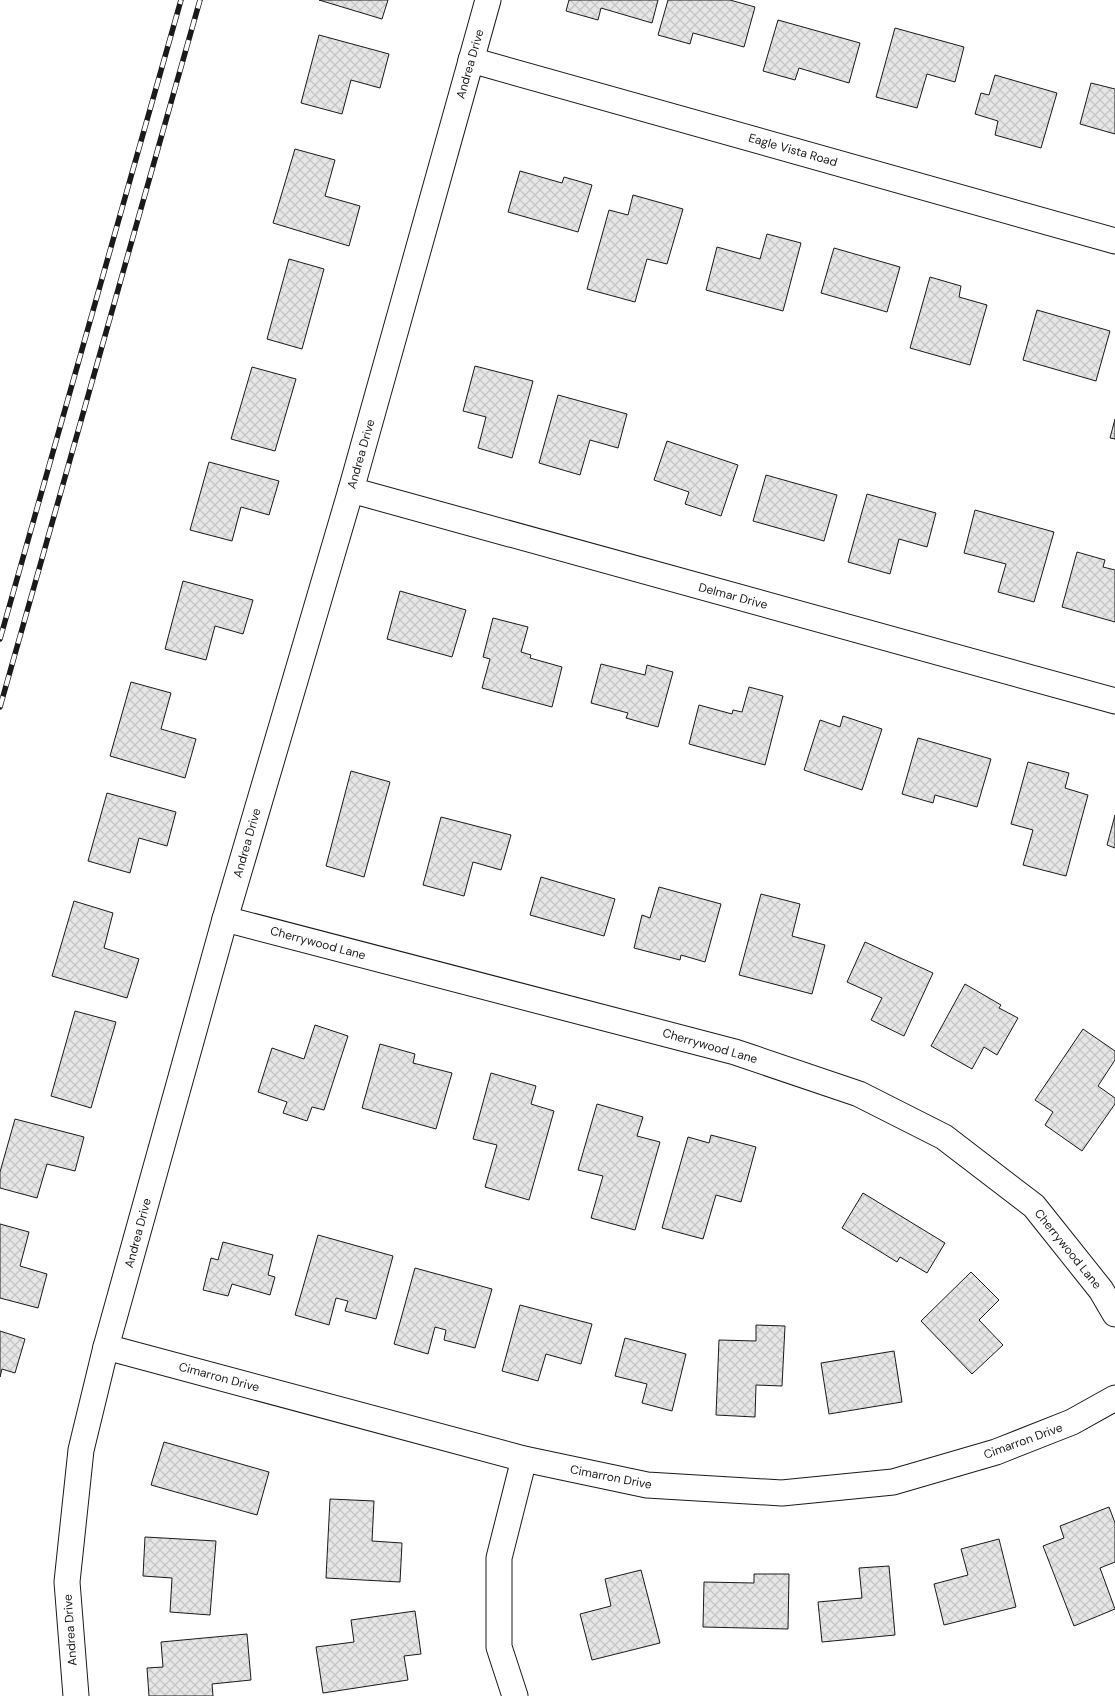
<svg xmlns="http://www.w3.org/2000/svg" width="1115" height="1696" viewBox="0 0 1115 1696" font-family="'DM Sans',sans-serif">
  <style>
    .building { fill: url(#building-cross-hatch); stroke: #1a1a1a }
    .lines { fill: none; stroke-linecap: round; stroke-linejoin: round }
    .minor-casing { stroke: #1a1a1a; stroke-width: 27 }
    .minor { stroke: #fff; stroke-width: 25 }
    .rail-casing { stroke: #1a1a1a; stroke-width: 5.5 }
    .rail { stroke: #fff; stroke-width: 4; stroke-dasharray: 11; stroke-linecap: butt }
    .labels { text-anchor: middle; stroke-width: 4; stroke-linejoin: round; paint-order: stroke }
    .street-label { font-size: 12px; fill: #1a1a1a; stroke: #fff }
  </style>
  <defs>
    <pattern id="building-cross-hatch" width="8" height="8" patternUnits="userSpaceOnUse" patternTransform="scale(1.25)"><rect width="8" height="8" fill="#e6e6e6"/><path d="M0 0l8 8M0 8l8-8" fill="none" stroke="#c5c5c5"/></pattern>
  </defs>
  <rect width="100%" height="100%" fill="#fff"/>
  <!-- building -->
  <g class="building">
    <polygon points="319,0 388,0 382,19"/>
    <polygon points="569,0 658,0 652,23 601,8 598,20 566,11"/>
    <polygon points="668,0 730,0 755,7 744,47 693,33 690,44 658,35"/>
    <polygon points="778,20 860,43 849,83 799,68 795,80 763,71"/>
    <polygon points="895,28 964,47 955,82 927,74 917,108 876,97"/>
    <polygon points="319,35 389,54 380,88 351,80 342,114 301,103"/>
    <polygon points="995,75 1057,93 1041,148 995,135 998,121 975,114 981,93 989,95"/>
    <polygon points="1091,83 1115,89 1115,134 1080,124"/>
    <polygon points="295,149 335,160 325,196 360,206 349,246 273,223"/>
    <polygon points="520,171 562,183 564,177 592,185 578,232 508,212"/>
    <polygon points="633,195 683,209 667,264 647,259 635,302 587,289 609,210 628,215"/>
    <polygon points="767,234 801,243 783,311 706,290 717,247 760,259"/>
    <polygon points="834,248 900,267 887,312 821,293"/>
    <polygon points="289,259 324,269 302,349 267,339"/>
    <polygon points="930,277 961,286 959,297 987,305 970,365 910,348"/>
    <polygon points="1037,310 1110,331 1096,381 1023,360"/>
    <polygon points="475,366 533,381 512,458 478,448 486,417 463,411"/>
    <polygon points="252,367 296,379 275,451 231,439"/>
    <polygon points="558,395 627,414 618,448 590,440 580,475 539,463"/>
    <polygon points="1115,419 1115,439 1110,438"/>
    <polygon points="667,441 738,465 721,516 685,504 689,492 654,480"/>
    <polygon points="209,462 279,481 269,515 241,507 232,541 190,530"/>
    <polygon points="766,475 837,495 824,541 753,521"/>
    <polygon points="867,494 936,513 927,547 899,539 890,574 848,562"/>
    <polygon points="975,510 1054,532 1034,602 998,592 1006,564 964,553"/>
    <polygon points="1077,552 1105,560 1103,567 1115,570 1115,622 1062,607"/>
    <polygon points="183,581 253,600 243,634 215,626 206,660 165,649"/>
    <polygon points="400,591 466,610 452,657 387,639"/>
    <polygon points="493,618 528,627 521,652 531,655 530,658 562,667 552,707 482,688 490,659 483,657"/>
    <polygon points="601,664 645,675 647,665 673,672 658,727 626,718 628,713 591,703"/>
    <polygon points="131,682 171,693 161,729 196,739 185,778 110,756"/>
    <polygon points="749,687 783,696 765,765 689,744 699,705 732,714 733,710 742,712"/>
    <polygon points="843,716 882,729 862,790 804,770 820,720 840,727"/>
    <polygon points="918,738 991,759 977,807 935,795 933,803 902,794"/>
    <polygon points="1028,762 1069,773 1065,788 1088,795 1066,876 1023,865 1033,830 1011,824"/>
    <polygon points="351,771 390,782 364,877 326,866"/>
    <polygon points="107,793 176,812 167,846 139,838 130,873 88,861"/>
    <polygon points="1115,815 1115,848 1107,845"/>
    <polygon points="441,817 511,835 501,870 473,862 464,896 423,885"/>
    <polygon points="541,877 615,899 604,936 530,915"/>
    <polygon points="659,887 721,904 705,962 681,955 680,960 634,948 642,915 650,918"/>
    <polygon points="761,894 800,904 792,936 825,945 812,994 739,975"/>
    <polygon points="74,901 113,913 104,948 139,959 127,998 52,976"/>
    <polygon points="865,942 933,973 904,1036 871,1020 882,998 847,982"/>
    <polygon points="965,984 1001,1005 999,1008 1018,1018 997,1055 984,1047 972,1069 931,1046"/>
    <polygon points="75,1011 116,1022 91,1108 51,1096"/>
    <polygon points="315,1025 348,1036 324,1110 312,1107 307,1121 283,1113 287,1102 258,1092 272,1048 304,1059"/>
    <polygon points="1083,1029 1115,1051 1115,1060 1098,1086 1115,1098 1115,1104 1082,1151 1045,1125 1053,1112 1035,1100"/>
    <polygon points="380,1044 415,1054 413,1063 452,1073 436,1129 362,1108"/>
    <polygon points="491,1073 536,1086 531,1104 554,1111 529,1200 485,1187 497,1145 473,1139"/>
    <polygon points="597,1104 643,1117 637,1136 660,1142 635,1230 591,1218 603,1176 578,1170"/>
    <polygon points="15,1119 84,1137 75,1171 47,1164 37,1198 0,1188 0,1172"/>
    <polygon points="711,1135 756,1147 741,1202 716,1195 703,1239 662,1228 688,1137 709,1143"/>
    <polygon points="863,1193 945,1243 927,1273 900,1257 897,1262 842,1228"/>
    <polygon points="0,1224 29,1232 20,1266 47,1274 38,1308 0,1298"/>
    <polygon points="318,1235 393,1256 376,1319 345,1311 348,1301 336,1298 329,1325 295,1315"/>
    <polygon points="223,1242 273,1255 268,1275 275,1277 270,1295 232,1284 228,1296 203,1290 211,1258 218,1260"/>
    <polygon points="415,1268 492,1289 475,1348 444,1340 446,1330 435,1327 428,1354 394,1344"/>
    <polygon points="971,1272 999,1300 979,1320 1003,1345 972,1374 921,1321"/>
    <polygon points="520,1305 592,1324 581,1364 546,1354 538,1381 502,1371"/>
    <polygon points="756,1325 785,1326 782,1386 756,1385 755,1417 716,1415 719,1340 756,1341"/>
    <polygon points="0,1331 25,1339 15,1373 2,1369 0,1377"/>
    <polygon points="625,1338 686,1354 672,1411 642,1403 647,1384 615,1376"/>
    <polygon points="894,1351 902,1402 829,1414 821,1363"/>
    <polygon points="164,1442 269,1472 257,1515 151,1485"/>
    <polygon points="330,1499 374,1501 372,1541 402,1543 400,1582 326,1578"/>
    <polygon points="1109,1507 1115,1523 1115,1562 1100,1568 1115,1609 1074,1626 1043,1546 1064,1538 1060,1526"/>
    <polygon points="145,1537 216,1541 210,1615 170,1612 172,1578 143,1576"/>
    <polygon points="999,1539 1016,1607 944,1625 934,1584 968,1575 961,1549"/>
    <polygon points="889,1566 895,1635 822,1642 818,1602 862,1598 859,1568"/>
    <polygon points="641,1570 660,1643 592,1660 580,1614 611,1606 605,1579"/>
    <polygon points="754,1574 789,1574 788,1629 703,1627 704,1582 754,1583"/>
    <polygon points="415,1611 421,1654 404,1656 408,1680 323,1693 316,1647 354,1642 351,1620"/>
    <polygon points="247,1634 251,1680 212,1684 213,1696 149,1696 147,1668 163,1667 161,1642"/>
  </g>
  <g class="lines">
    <!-- minor casing -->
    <g class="minor-casing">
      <g id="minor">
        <polyline points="471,60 1115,241"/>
        <polyline points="351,490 1115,701"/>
        <polyline points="225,919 735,1052 859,1094 944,1137 1034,1206 1101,1290 1115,1314"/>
        <polyline points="106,1347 524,1459 647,1485 782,1493 893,1482 996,1452 1072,1422 1115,1398"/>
        <polyline points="76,1696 67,1582 81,1450 106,1347 225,919 351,490 488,0"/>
        <polyline points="515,1696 499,1647 499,1558 524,1459"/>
      </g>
    </g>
    <!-- minor -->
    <use href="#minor" class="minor"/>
    <!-- rail casing -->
    <g class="rail-casing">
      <g id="rail">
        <polyline points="0,639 181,0"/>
        <polyline points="0,707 200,0"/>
      </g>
    </g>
    <!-- rail -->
    <use href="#rail" class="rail"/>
  </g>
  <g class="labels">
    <!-- street labels -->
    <g class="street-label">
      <text transform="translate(470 64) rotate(-74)" y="4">Andrea Drive</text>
      <text transform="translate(793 150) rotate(16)" y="4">Eagle Vista Road</text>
      <text transform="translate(361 454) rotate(-74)" y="4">Andrea Drive</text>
      <text transform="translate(733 596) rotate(15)" y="4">Delmar Drive</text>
      <text transform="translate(247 843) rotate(-74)" y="4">Andrea Drive</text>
      <text transform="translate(318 943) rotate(15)" y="4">Cherrywood Lane</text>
      <text transform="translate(710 1046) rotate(16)" y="4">Cherrywood Lane</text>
      <text transform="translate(138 1233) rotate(-75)" y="4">Andrea Drive</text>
      <text transform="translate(1068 1249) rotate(51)" y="4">Cherrywood Lane</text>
      <text transform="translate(219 1377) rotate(15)" y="4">Cimarron Drive</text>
      <text transform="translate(1023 1441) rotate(-20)" y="4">Cimarron Drive</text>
      <text transform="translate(611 1477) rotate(11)" y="4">Cimarron Drive</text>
      <text transform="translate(70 1630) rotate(-94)" y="4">Andrea Drive</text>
    </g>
  </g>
</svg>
